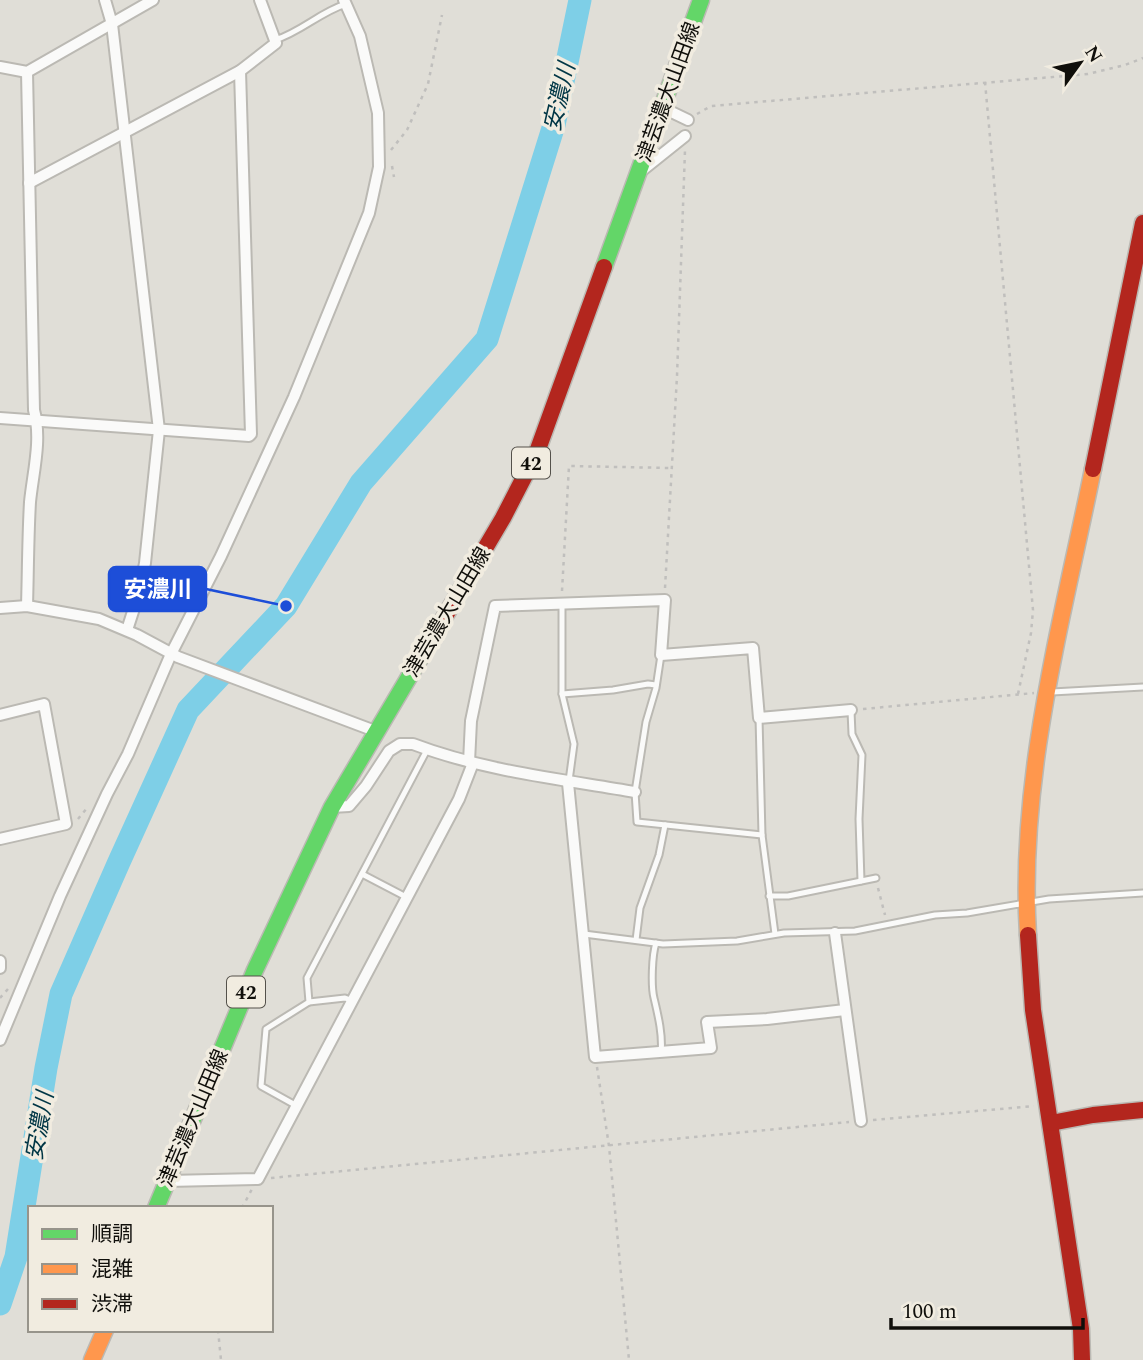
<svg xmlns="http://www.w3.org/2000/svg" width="1143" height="1360" viewBox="0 0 1143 1360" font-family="Spectral,'Noto Sans JP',serif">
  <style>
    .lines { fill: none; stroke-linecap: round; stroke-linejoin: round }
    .river { stroke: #7ecfe7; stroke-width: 23 }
    .lane-casing { stroke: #bbb9b3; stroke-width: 9 }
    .street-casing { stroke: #bbb9b3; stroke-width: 14 }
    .fast-casing { stroke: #bbb9b3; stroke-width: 19 }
    .slow-casing { stroke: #bbb9b3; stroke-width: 19 }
    .jam-casing { stroke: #bbb9b3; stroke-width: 19 }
    .path { stroke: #c0bfbd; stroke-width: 2.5; stroke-dasharray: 3.5 5; stroke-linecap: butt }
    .lane { stroke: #fafaf9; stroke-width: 5 }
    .street { stroke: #fafaf9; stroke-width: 10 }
    .fast { stroke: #63d668; stroke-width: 16 }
    .slow { stroke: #ff974d; stroke-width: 16 }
    .jam { stroke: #b3261e; stroke-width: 16 }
    .labels { text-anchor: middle; stroke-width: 7; stroke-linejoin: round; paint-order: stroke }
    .shield { fill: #f1ece0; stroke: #54514b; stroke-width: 2 }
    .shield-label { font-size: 19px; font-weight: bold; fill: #100f0b }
    .street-label { font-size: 21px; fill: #100f0b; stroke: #f1ece0 }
    .water-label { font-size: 23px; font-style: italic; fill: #003645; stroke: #f1ece0 }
    .leader { fill: none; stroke: #1d4ed8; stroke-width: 2.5 }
    .callout-dot { fill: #1d4ed8; stroke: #f1ece0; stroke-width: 2.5 }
    .callout { fill: #1d4ed8; stroke: #1d4ed8; stroke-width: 2.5 }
    .callout-label { font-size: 23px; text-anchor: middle; font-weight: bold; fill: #fff }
  </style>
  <rect width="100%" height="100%" fill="#e0ded7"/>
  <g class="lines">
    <!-- river -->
    <polyline class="river" points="0,1304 16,1257 46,1068 61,994 119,862 188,710 286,606 361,483 487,339 554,125 580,0"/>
    <!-- lane casing -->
    <g class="lane-casing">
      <g id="lane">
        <path d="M 275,40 C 301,32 320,12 346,4"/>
        <polyline points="562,604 562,694 574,744 569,781"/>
        <polyline points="661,655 656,688 646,722 635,792 637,822 762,835"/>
        <polyline points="1052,692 1143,687"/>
        <polyline points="562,694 613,690 648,684 656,685"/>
        <polyline points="851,711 852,734 862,755 859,819 861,881"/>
        <polyline points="759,718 762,835 775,934"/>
        <polyline points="362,874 408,898"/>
        <polyline points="769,896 788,896 876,878"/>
        <polyline points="584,934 663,944 737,941 784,933 855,931 935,915 967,913 1049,899 1143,893"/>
        <polyline points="636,940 640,908 659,855 665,825"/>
        <path d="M 656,943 C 652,955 651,986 654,998 C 658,1015 663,1035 661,1053"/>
        <polyline points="309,1002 345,998 353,1001"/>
        <polyline points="297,1106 261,1086 266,1029 309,1002 307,978 427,750"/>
      </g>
    </g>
    <!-- street casing -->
    <g class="street-casing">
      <g id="street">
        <polyline points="105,0 112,24 159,430 145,563 139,593 127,630"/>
        <polyline points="0,67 27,72 153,0"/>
        <path d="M 27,72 L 34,410 C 42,440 33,472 30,502 C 28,537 28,572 27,606"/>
        <polyline points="661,107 688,120"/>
        <polyline points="640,172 685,136"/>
        <polyline points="29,183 240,71 276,43 260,0"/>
        <polyline points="0,418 249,436 251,434 240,71"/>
        <polyline points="0,608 27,606 99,619 137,635 178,657 375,731"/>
        <polyline points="0,715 44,704 66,824 0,839"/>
        <polyline points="469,762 471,721 495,606 665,600 661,655 753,648 759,718 851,710"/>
        <polyline points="568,783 595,1057 711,1048 707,1022 767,1019 845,1010"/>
        <path d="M 332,807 L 349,806 L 366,786 L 389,751 L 400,744 L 413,744 C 484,771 560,779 635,792"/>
        <polyline points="835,933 861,1121"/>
        <polyline points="0,961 0,968"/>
        <polyline points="0,1040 60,896 107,794 128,754 171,654 221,556 294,397 369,213 379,167 378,113 360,36 344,0"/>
        <polyline points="168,1181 258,1179 459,799 473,763"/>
      </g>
    </g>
    <!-- fast casing -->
    <g class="fast-casing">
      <g id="fast">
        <polyline points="604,267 701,0"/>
        <polyline points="156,1208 255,970 332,807 444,618"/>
      </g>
    </g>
    <!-- slow casing -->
    <g class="slow-casing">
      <g id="slow">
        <path d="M 1028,935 C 1018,779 1062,622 1093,469"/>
        <polyline points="92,1360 105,1330"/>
      </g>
    </g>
    <!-- jam casing -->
    <g class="jam-casing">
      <g id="jam">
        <polyline points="1093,469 1143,223"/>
        <polyline points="444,618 503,518 537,452 604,267"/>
        <polyline points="1028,935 1033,1010 1081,1329 1082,1360"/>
        <polyline points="1051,1123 1093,1115 1143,1110"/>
      </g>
    </g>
    <!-- path -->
    <g class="path">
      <polyline points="985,82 1033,610 1031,633 1018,694"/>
      <polyline points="697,114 711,106 1088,74 1125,65 1143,58"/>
      <polyline points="391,150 407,130 428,84 442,15"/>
      <polyline points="392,166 394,177"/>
      <polyline points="665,588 677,376 685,150"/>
      <polyline points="562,591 569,466 671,468"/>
      <polyline points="863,709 1034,693"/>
      <polyline points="78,819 87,808"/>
      <polyline points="878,888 885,915"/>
      <polyline points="0,998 8,989"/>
      <polyline points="597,1067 609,1146 629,1360"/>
      <polyline points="873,1120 1034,1106"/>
      <polyline points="271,1178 849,1122"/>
      <polyline points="242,1208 252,1189"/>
      <polyline points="218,1330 221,1360"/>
    </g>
    <!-- lane -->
    <use href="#lane" class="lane"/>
    <!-- street -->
    <use href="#street" class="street"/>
    <!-- fast -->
    <use href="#fast" class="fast"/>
    <!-- slow -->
    <use href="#slow" class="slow"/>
    <!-- jam -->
    <use href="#jam" class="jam"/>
  </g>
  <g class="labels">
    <!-- shield labels -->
    <g class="shield">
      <rect x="512" y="447.5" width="38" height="31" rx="5"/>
      <rect x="227" y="976.5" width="38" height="31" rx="5"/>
    </g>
    <g class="shield-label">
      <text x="531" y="470">42</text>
      <text x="246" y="999">42</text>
    </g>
    <!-- street labels -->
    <g class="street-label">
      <text transform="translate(668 92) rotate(-70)" y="7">津芸濃大山田線</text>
      <text transform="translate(447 612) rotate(-59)" y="7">津芸濃大山田線</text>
      <text transform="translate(193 1118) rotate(-67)" y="7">津芸濃大山田線</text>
    </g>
    <!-- water labels -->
    <g class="water-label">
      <text transform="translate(559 97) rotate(-77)" y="8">安濃川</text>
      <text transform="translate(39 1126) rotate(-80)" y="8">安濃川</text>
    </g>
  </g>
  <!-- callouts -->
  <path class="leader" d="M286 606L206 589"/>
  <circle class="callout-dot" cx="286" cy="606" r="7"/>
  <rect class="callout" x="109" y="567" width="97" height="44" rx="7"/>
  <g class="callout-label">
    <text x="158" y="597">安濃川</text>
  </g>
  <!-- legend -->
  <rect x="28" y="1206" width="245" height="126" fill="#f1ece0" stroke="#97948b" stroke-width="2"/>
  <rect x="42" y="1229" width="35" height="10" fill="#63d668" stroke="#97948b" stroke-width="2"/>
  <text x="91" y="1241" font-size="21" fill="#100f0b">順調</text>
  <rect x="42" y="1264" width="35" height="10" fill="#ff974d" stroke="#97948b" stroke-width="2"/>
  <text x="91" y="1276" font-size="21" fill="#100f0b">混雑</text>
  <rect x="42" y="1299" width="35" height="10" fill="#b3261e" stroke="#97948b" stroke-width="2"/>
  <text x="91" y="1311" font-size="21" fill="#100f0b">渋滞</text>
  <!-- north arrow -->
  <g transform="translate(1080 63) rotate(57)" stroke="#f1ece0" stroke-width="5" paint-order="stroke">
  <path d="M0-5L12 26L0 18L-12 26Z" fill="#100f0b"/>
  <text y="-10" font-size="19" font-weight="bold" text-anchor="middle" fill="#100f0b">N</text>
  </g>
  <!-- scale -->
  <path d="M891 1318v10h192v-10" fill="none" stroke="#100f0b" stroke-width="3.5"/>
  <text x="902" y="1318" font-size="21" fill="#100f0b" stroke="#f1ece0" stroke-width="5" paint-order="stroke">100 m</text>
</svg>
